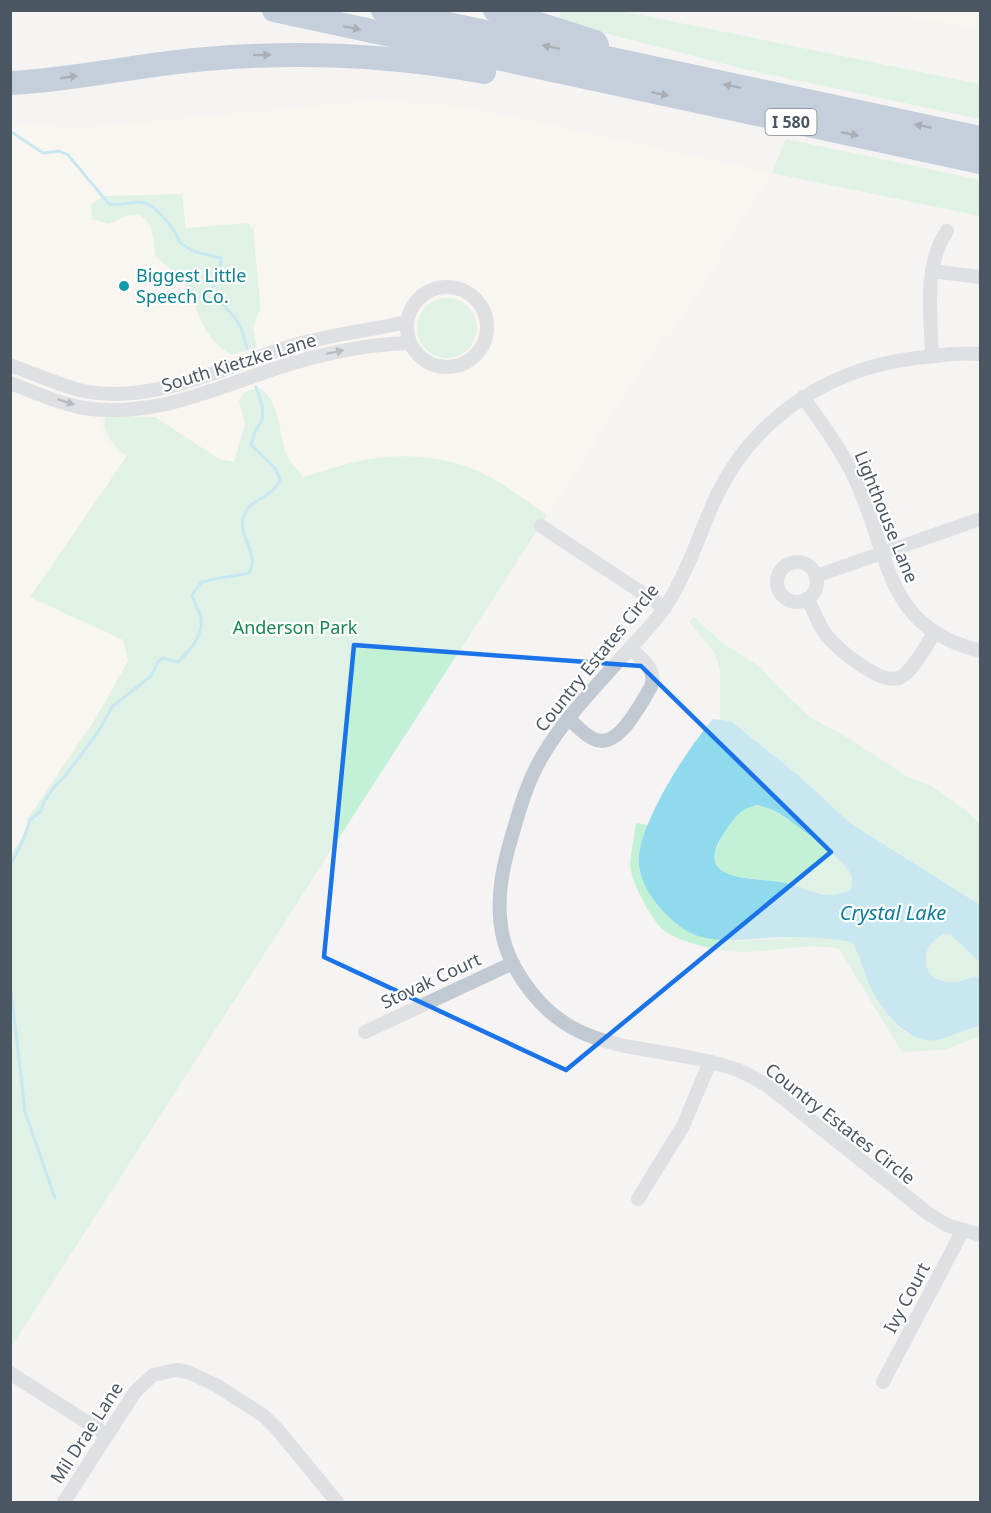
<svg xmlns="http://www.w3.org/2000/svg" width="991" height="1513" viewBox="0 0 991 1513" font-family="'Noto Sans',sans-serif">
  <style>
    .commercial { fill: #fdf9ef }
    .green { fill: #c3f1d5 }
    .water { fill: #90daee; fill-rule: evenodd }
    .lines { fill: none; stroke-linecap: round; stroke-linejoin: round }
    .stream { stroke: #90daee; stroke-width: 3 }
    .street { stroke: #c1cad2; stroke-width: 14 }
    .highway { stroke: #8ba5c1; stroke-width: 24 }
    .oneway { fill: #505e6b }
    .oneway2 { fill: #6e7983 }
    .marked { fill: none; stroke: #1a73e8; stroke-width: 4.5; stroke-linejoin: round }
    .culture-dot { fill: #0f9aa8; stroke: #fff; stroke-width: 2 }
    .labels { text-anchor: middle; stroke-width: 4.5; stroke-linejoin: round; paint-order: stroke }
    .shield { fill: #fff; stroke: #808990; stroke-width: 1.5 }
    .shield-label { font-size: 16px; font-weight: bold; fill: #4a5661 }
    .culture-label { font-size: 18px; fill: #0d838f; stroke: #fff; text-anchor: start }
    .street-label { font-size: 18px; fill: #4a5661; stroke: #fff }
    .park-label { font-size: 18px; fill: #17864f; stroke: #fff }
    .water-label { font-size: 20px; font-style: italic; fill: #0c7c9b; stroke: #fff }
  </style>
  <rect width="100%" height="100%" fill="#f5f3f3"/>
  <!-- commercial -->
  <g class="commercial">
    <polygon points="882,11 980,11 980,29 882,13"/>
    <polygon points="372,101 443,104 518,118 772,173 719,253 723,256 668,339 664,336 547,515 500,483 478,471 435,459 369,459 303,477 219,459 155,417 105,416 98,421 105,440 125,458 30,597 146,651 11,854 11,123 77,128"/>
  </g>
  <!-- green -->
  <g class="green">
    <polygon points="561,11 621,11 980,84 980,119 744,69 558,21"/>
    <polygon points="786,139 980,180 980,216 772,173"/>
    <path d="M 182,194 L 186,228 L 249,223 L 250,228 L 253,227 L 260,303 L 260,310 L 253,327 L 257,347 L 232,355 C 201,338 201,314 186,286 C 179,275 165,265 155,256 C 154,242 153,212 131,215 C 125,215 115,222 109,224 L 92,219 L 91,205 L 103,196 Z"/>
    <circle cx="447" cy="328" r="30"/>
    <path d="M 259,388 C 281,402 278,430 286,453 C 289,462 298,470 303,477 C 325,471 348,462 371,459 C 405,453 449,457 480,472 C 504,484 525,500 547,515 L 11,1347 L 11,854 L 31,824 L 27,820 L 97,716 L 128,661 L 123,640 L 30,597 L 127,456 C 114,446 102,433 105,416 L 155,417 L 219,459 L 234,462 L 245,424 L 239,401 L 244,392 Z"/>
    <polygon points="694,617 721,642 760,667 778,687 810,717 848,738 908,777 931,786 964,809 980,824 980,905 850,823 798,775 753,738 731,721 720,719 720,670 715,653 689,622"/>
    <path d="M 756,805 C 762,807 769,808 775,811 C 788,818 843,859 849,870 C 853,877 852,882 851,889 L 843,894 L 829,895 L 755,879 L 727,876 L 717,867 L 714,856 L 722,835 L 735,817 L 745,807 Z"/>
    <path d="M 636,823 L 648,825 C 643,841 647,859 648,875 C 650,898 652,902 670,917 C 715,956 766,934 820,937 C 830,938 841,940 852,942 L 859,955 L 870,986 L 895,1023 L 907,1034 L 934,1040 L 980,1026 L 980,1036 L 944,1050 L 902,1052 L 839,949 C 806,942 775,952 742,952 C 722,952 683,943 666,932 C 653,924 630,880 630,864 C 631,851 634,837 636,823 Z"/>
    <path d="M 943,934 L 950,934 L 980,963 L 980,977 C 972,977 965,981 957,982 C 942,983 926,978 926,961 C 925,948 933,941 943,934 Z"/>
  </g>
  <!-- water -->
  <path class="water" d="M 713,719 L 731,721 L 798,775 L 850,823 L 980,905 L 980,963 L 950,934 L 943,934 C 933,941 925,948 926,961 C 926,978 942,983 957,982 C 965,981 972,976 980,977 L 980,1026 C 965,1029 951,1037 936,1040 C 907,1045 880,1008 869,984 C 863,970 860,956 852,942 C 823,937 794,936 765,938 C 744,940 723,942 701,937 C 686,933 671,920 660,908 C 648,894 637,875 639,855 C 644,816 687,749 713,719 ZM 757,805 C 763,807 769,808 775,811 C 788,818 843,859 849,871 C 853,877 852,883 851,889 C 829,904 803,886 780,882 C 747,877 690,882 726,830 C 735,817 741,808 757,805 Z"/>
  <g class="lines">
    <!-- stream -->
    <g class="stream">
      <path d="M 10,131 L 43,153 L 59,151 L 68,155 L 109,204 C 121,207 133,200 145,203 C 154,205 170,224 175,232 C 177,237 178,241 182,244 C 193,254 208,254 221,258 C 222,269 213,279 212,292 L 235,318 L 242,330 L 247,348"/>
      <path d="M 10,865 L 23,841 L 30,820 L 41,811 L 44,802 L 54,787 L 66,775 L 96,735 L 113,706 L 151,676 L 158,662 L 163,658 L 178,662 C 190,651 203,636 201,619 C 200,611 194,603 192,595 C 195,591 198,586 201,583 C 208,578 238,576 249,573 C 260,555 239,538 243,519 C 248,497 272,500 280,480 L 276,469 L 251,445 C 253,435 256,430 261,422 C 266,412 259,396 256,387"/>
      <polyline points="10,981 25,1112 55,1198"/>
    </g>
    <!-- street -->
    <g class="street">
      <polyline points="932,271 980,277"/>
      <circle cx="447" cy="327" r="40"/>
      <path d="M 980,354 C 965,353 950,354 935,356 C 878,360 826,377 781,414 C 755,435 732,464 717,495 C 700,531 689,570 667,604 C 657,620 643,634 630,648 C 600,682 566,716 543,755 C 526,783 518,815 509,846 C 498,884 494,928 513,964 C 566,1063 644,1039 732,1068 C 745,1072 756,1079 768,1086 L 930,1215 L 947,1225 L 980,1235"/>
      <path d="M 932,356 C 931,316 923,266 947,231"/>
      <path d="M 10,365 C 33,373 56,384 79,390 C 153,407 226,365 295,345 C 331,334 369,331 406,322"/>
      <path d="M 10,383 C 34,392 60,404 84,408 C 151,418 209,391 271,370 C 316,355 362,344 410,343"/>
      <path d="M 803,397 C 823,425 843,452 857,483 C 891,558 884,627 980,651"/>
      <polyline points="541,526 665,608"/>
      <circle cx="797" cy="582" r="20"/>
      <polyline points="816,576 980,519"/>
      <path d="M 807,599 C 815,611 818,625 827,636 C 839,650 882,687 901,677 C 914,670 926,645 935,632"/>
      <path d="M 568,718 C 576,725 584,735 594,739 C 618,751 640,704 651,687 C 657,669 643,660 630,648"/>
      <polyline points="365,1032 513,963"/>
      <polyline points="638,1199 683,1126 710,1062"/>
      <polyline points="10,1373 107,1435"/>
      <polyline points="883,1382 963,1230"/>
      <polyline points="64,1502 135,1392 153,1375 176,1370 188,1372 216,1385 264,1416 277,1429 337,1502"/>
    </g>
    <!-- highway -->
    <g class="highway">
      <polyline points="274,10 980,162"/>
      <polyline points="383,10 980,138"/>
      <polyline points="495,10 595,42 597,45"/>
      <path d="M 10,83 C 76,80 141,64 206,59 C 299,51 392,55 484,72"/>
    </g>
  </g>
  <!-- one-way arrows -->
  <defs><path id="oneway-solid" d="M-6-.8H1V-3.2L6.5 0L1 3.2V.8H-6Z" transform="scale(1.5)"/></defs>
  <g class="oneway">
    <use href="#oneway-solid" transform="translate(352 28) rotate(12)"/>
    <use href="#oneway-solid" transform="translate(551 47) rotate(-168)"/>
    <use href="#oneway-solid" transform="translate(262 55) rotate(-1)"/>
    <use href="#oneway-solid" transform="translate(69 77) rotate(-8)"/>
    <use href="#oneway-solid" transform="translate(732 86) rotate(-168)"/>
    <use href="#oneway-solid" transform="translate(660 94) rotate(12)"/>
    <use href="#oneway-solid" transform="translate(923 126) rotate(-168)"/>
    <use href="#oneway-solid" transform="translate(850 134) rotate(12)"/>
  </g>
  <g class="oneway2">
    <use href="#oneway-solid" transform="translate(335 352) rotate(-12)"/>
    <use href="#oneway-solid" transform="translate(66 402) rotate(18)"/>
  </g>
  <!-- marked area -->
  <path d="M0 0H991V1513H0ZM 354,645 L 641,666 L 831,852 L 566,1070 L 324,957 Z" fill="#f5f3f3" fill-opacity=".55" fill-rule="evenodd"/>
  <path class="marked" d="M 354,645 L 641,666 L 831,852 L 566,1070 L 324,957 Z"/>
  <!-- markers -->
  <circle class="culture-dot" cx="124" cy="286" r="6"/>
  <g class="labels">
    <!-- shield labels -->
    <rect class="shield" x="765.5" y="109" width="51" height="26" rx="4.5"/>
    <g class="shield-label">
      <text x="791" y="128">I 580</text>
    </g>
    <!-- culture labels -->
    <g class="culture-label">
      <text x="136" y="282">Biggest Little<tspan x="136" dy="21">Speech Co.</tspan></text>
    </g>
    <!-- street labels -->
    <g class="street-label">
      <text transform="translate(239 363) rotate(-17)" y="6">South Kietzke Lane</text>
      <text transform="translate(886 517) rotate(68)" y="6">Lighthouse Lane</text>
      <text transform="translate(597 658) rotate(-51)" y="6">Country Estates Circle</text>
      <text transform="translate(431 981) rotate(-25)" y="6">Stovak Court</text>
      <text transform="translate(840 1124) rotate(38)" y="6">Country Estates Circle</text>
      <text transform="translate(907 1298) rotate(-62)" y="6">Ivy Court</text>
      <text transform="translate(87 1433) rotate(-57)" y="6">Mil Drae Lane</text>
    </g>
    <!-- park labels -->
    <g class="park-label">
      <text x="295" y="634">Anderson Park</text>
    </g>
    <!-- water labels -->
    <g class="water-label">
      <text x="893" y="920">Crystal Lake</text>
    </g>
  </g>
  <!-- border -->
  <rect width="991" height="1513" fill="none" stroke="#4a5661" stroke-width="24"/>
</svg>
